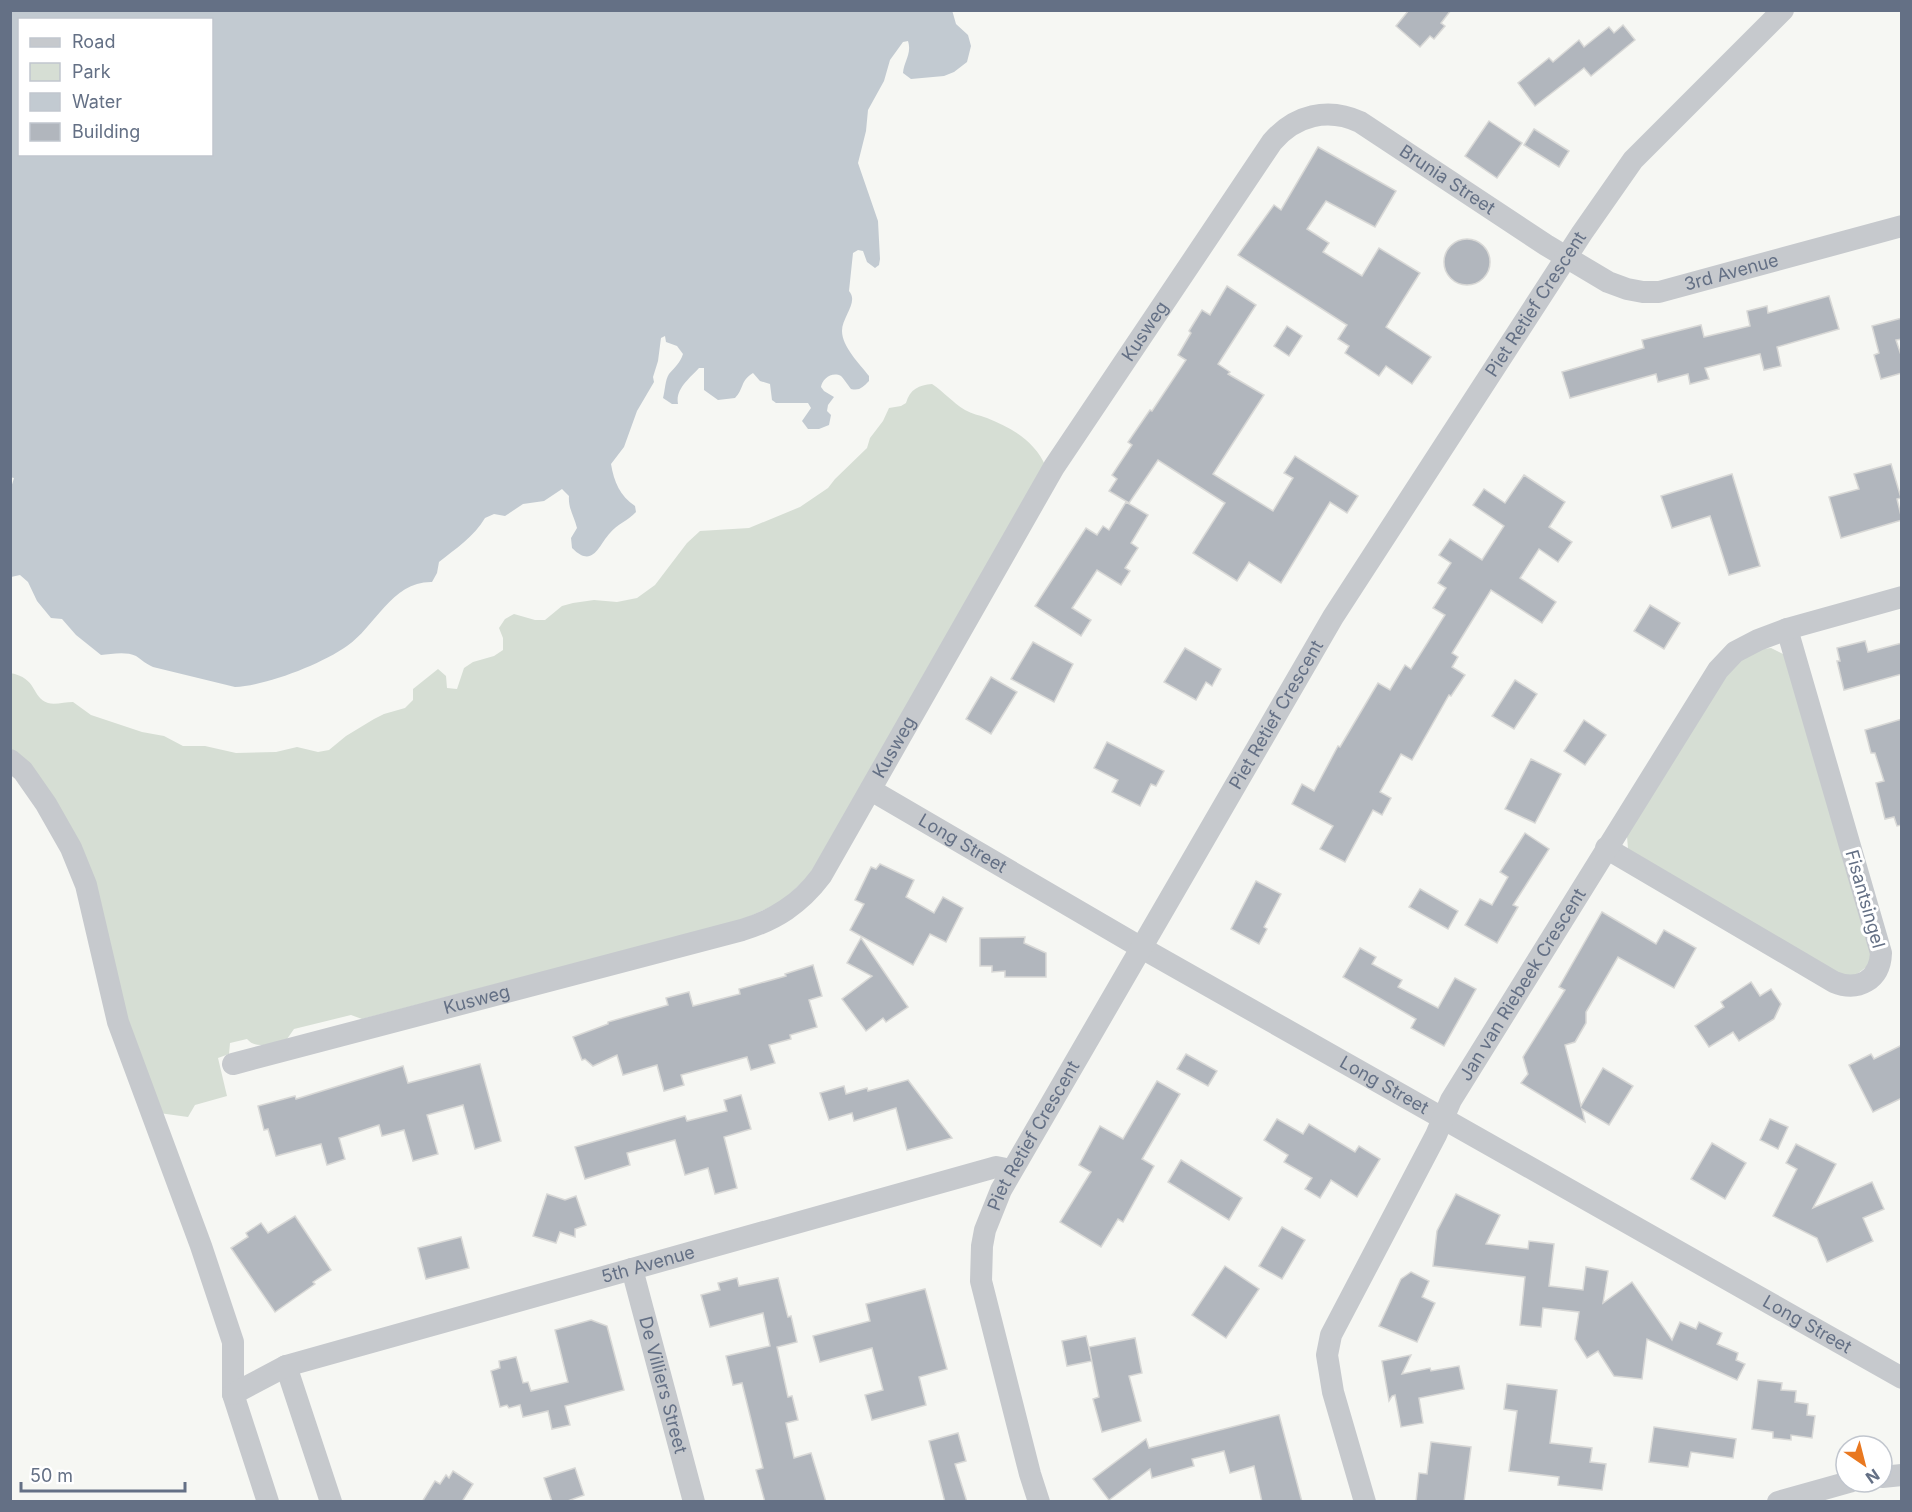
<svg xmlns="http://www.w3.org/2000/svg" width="1912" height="1512" viewBox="0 0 1912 1512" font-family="Inter,sans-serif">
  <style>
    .green { fill: #d6ded4 }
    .water { fill: #c2cad1; fill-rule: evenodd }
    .building { fill: #b1b6bd; stroke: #d8d8d6; stroke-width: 1.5 }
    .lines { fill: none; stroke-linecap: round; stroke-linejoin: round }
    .street { stroke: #c6c9cd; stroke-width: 22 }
    .labels { text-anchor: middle; stroke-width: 6; stroke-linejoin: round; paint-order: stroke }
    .street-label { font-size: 18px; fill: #647085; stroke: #fff }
  </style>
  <rect width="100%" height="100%" fill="#f6f7f3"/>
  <!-- green -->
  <g class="green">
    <path d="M 932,384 C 944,392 952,402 965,410 C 972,414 979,415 987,418 C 1012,428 1035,441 1046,467 L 813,872 L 781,902 L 742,920 L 362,1019 L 351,1015 L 294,1029 L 287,1039 C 274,1042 257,1051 247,1039 L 230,1043 L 229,1054 L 218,1058 L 227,1096 L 195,1105 L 188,1117 L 159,1113 L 144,1082 L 108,942 L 11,749 L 10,673 C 38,678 31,697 48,703 C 55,705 65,702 73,702 L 91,715 L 142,732 L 164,736 L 183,746 L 205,746 L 236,753 L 276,752 L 297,747 L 318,752 L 329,750 L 346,736 L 374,719 L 384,714 L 405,708 L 413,700 L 413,689 L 438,669 L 446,676 L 447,688 L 457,689 L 464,668 L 473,662 L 494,656 L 503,650 L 503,638 L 499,628 L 505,619 L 514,614 L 535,620 L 545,620 L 562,606 L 573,603 L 594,600 L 617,602 L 637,598 L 655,585 L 687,543 L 700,531 L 749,528 L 800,507 L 828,488 L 835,479 L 867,448 L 870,438 L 883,421 L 889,408 L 901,406 L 906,403 C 910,389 919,385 932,384 Z"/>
    <polygon points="1771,648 1785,655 1873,962 1849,980 1628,849 1627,836 1720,678 1743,659 1762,649"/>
  </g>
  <!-- water -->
  <path class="water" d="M 952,10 L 956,24 L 968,35 L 971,46 L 967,62 L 954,72 L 944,76 L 911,79 L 903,73 C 904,61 912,54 908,41 L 903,42 L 890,60 L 884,81 L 868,110 L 866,131 L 858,163 L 878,221 L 880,259 L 879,265 L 875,268 L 867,262 L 863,251 L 858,250 L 853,253 L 849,291 C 859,302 842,317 842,331 C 842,347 860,364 869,376 L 869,381 C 863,387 860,391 851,389 C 848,385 844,379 841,376 C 832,371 822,379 821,387 L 824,391 L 834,397 L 828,405 L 827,411 L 831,415 L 829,425 L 819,429 L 808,429 L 802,421 L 811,408 L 808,403 L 776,403 L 772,400 L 770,384 L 760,381 L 753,373 C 740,381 744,389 735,398 L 718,400 L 704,390 L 704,368 L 699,368 C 690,378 675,389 678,404 L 672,404 L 663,398 C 665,391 665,380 669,374 C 675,367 680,363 683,354 L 677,346 L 666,342 L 665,336 L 661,338 L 658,361 L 653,377 L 654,382 L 637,411 L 624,447 L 611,464 C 614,482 620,496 635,506 L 636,512 C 628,521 617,524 610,533 C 598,546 593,569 572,548 L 571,538 L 577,528 C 574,516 568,508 569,496 L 562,489 L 544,501 L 523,504 L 505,516 L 494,514 L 485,518 C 474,537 455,549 439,562 L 437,573 L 432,582 C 392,581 375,627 347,646 C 322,664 265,686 235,687 L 153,667 C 146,664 142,660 136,656 C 126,651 111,654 101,655 L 76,635 L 62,619 L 51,618 L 37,601 L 28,582 L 20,575 L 11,577 L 10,491 L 14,478 L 10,477 L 11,11 ZM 20,20 L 212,20 L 212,154 L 20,154 Z"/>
  <!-- building -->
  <g class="building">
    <polygon points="1409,10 1451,10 1441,23 1445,26 1434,39 1430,36 1420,47 1396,26"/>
    <polygon points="1623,25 1635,40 1591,76 1584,68 1535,106 1518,83 1549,58 1553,62 1579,40 1584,47 1609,27 1614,33"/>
    <polygon points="1489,121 1522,143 1497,178 1465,156"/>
    <polygon points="1534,129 1569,151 1559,167 1524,145"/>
    <polygon points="1318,147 1396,191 1375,227 1326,201 1307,229 1329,243 1323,252 1362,276 1379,248 1420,273 1386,327 1431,357 1412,384 1386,366 1379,376 1345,353 1349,346 1338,339 1347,325 1238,255 1274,205 1281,210"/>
    <circle cx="1467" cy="262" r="23"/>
    <polygon points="1227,286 1256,305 1218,364 1230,372 1228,374 1264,395 1213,474 1273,511 1293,478 1284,473 1295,456 1358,496 1347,513 1330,502 1281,583 1249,562 1237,581 1193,553 1225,503 1158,460 1129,503 1109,491 1117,479 1112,475 1132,445 1128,442 1150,410 1152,411 1186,360 1178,355 1191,333 1189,331 1202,310 1210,315"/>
    <polygon points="1829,296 1839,329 1777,347 1781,366 1764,370 1760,354 1705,368 1709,379 1690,384 1688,374 1658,382 1656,374 1570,398 1562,372 1644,348 1642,340 1701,325 1704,337 1750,326 1747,311 1767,306 1768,313"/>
    <polygon points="1902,318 1902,339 1896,340 1902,358 1902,373 1881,379 1874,355 1879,353 1872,326"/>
    <polygon points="1287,326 1302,336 1289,356 1274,346"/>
    <polygon points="1891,464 1901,498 1897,499 1902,520 1841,538 1829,497 1859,489 1854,474"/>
    <polygon points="1732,474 1760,566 1729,575 1710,516 1672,528 1661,496"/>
    <polygon points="1524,475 1565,502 1549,527 1572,542 1558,562 1539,549 1520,578 1556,602 1542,623 1491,590 1452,653 1458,657 1452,667 1465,675 1451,696 1449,695 1412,760 1401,754 1380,792 1391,798 1382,815 1373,810 1345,862 1320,849 1333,826 1292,804 1302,784 1314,791 1338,746 1340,747 1378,683 1390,690 1405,665 1411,669 1445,615 1433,608 1446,588 1438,583 1451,563 1439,555 1450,539 1482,560 1504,526 1473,505 1484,489 1505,503"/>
    <polygon points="1126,502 1148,515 1131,543 1138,548 1125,568 1130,571 1121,585 1097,570 1072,608 1091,620 1081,636 1035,606 1086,528 1097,535 1103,526 1109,530"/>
    <polygon points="1650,605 1680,623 1664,649 1634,631"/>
    <polygon points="1865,641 1868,652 1902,643 1902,674 1844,690 1837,661 1840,661 1837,648"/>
    <polygon points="1033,642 1073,664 1054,702 1011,679"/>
    <polygon points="1185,648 1221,669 1212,686 1206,682 1196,700 1164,682"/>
    <polygon points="991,677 1017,692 991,734 966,719"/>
    <polygon points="1515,680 1537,694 1514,729 1492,716"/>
    <polygon points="1902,719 1902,825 1897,826 1894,817 1885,819 1876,783 1884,781 1875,753 1871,753 1865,730"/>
    <polygon points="1584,720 1606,735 1585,765 1564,751"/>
    <polygon points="1107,742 1164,771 1156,786 1151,784 1140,806 1112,792 1118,780 1094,768"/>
    <polygon points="1531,759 1561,774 1535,823 1505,809"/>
    <polygon points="1525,833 1549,849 1513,905 1518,907 1497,943 1465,925 1480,899 1492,905 1508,877 1500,872"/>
    <polygon points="880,864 914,880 906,897 934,913 943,897 963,908 946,942 930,934 913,965 850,930 864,904 855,900 871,867 876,869"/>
    <polygon points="1256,881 1281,894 1264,927 1267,929 1259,944 1231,929"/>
    <polygon points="1420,889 1458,911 1448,929 1409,907"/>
    <polygon points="1602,912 1656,944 1664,930 1696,948 1674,988 1618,957 1586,1012 1586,1023 1575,1042 1565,1045 1581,1106 1603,1068 1633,1086 1609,1125 1582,1109 1585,1122 1521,1083 1528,1074 1523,1057 1565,990 1559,987"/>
    <polygon points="1025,937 1024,943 1046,953 1046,977 1005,977 1005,971 992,972 992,966 980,966 980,938"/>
    <polygon points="861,938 908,1007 886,1022 883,1018 866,1031 842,999 872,976 847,963"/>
    <polygon points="1360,948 1376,957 1372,964 1402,980 1398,987 1438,1008 1455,978 1476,989 1444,1046 1411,1028 1416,1019 1343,977"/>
    <polygon points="813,965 822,996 809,1000 817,1027 790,1035 791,1039 769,1045 775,1063 751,1070 747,1057 681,1075 684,1085 664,1091 657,1065 623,1075 617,1055 593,1066 585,1059 582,1060 573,1037 608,1024 608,1022 668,1005 666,998 689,992 693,1006 740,994 739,989 786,976 785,974"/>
    <polygon points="1751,982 1760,996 1771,989 1781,1004 1774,1019 1739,1041 1733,1032 1709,1047 1695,1026 1724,1007 1721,1002"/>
    <polygon points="1902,1045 1902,1098 1873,1112 1849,1065 1871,1054 1874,1059"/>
    <polygon points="1186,1054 1217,1071 1208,1086 1177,1069"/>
    <polygon points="480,1064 501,1141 475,1149 463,1105 427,1115 438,1154 413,1161 404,1130 382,1136 379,1125 339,1138 345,1159 327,1165 321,1144 276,1156 268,1129 264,1130 258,1106 295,1096 296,1099 403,1066 408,1083"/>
    <polygon points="908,1080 952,1138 907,1150 896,1108 854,1121 852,1113 829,1120 820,1093 844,1086 846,1094 867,1088 868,1091"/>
    <polygon points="1157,1081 1180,1094 1142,1159 1154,1166 1123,1222 1118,1219 1101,1247 1060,1222 1091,1172 1079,1165 1100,1126 1123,1139"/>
    <polygon points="741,1095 751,1129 724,1137 737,1188 715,1194 708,1168 685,1175 675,1140 627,1153 630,1165 585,1179 575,1147 685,1116 687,1121 727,1111 724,1100"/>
    <polygon points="1277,1119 1303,1134 1309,1124 1355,1152 1359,1146 1380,1159 1357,1197 1331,1180 1320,1198 1305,1189 1312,1178 1284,1162 1288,1155 1264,1140"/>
    <polygon points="1770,1119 1788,1127 1778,1149 1760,1140"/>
    <polygon points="1712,1143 1746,1163 1725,1199 1691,1179"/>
    <polygon points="1796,1144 1836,1164 1813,1208 1872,1182 1884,1209 1863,1218 1873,1241 1827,1262 1817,1238 1773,1216 1797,1169 1786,1163"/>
    <polygon points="1181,1160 1242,1198 1229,1220 1168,1182"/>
    <polygon points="547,1194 565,1200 576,1196 586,1225 575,1229 575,1237 560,1232 556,1243 533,1236"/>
    <polygon points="1456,1194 1500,1215 1486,1244 1528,1249 1529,1241 1554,1244 1549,1286 1583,1290 1586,1267 1608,1271 1603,1303 1632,1282 1672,1340 1680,1322 1696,1329 1699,1322 1722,1333 1717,1344 1738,1353 1736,1360 1745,1364 1737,1380 1647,1339 1642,1379 1614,1376 1598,1351 1587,1358 1575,1339 1579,1312 1543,1308 1541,1327 1520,1325 1525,1277 1433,1266 1437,1231"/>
    <polygon points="295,1216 331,1270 313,1282 315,1284 275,1312 231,1248 248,1237 246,1233 261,1223 268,1233"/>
    <polygon points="1282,1227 1305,1240 1282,1279 1259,1266"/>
    <polygon points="461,1237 469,1268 426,1279 418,1248"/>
    <polygon points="1225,1266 1259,1289 1226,1338 1192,1315"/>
    <polygon points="1411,1272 1429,1281 1422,1297 1435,1303 1417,1342 1379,1326 1401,1279"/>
    <polygon points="737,1278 739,1286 778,1278 788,1317 791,1316 797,1342 777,1347 788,1397 792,1396 798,1420 786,1423 794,1458 811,1453 826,1502 765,1502 756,1470 763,1468 742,1383 733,1385 726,1356 770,1346 763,1313 710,1327 701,1295 720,1290 718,1283"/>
    <polygon points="925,1289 947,1369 919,1377 926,1405 872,1420 865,1395 883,1390 872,1348 820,1362 813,1336 870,1321 866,1304"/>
    <polygon points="591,1320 607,1326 624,1390 565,1406 570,1425 552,1429 548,1411 523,1417 520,1405 509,1408 507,1405 500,1407 491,1371 500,1368 499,1361 516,1357 523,1383 528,1382 531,1391 568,1382 555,1330"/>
    <polygon points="1086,1336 1092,1361 1067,1366 1062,1341"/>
    <polygon points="1135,1338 1142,1373 1129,1376 1141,1421 1102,1432 1093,1399 1099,1397 1089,1347"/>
    <polygon points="1411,1355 1402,1374 1430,1368 1431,1371 1459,1366 1464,1389 1419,1398 1423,1423 1401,1427 1395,1395 1392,1396 1389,1401 1382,1361"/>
    <polygon points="1758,1380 1782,1383 1781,1390 1796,1391 1795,1402 1808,1404 1807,1415 1815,1416 1812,1438 1791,1435 1791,1440 1773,1438 1773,1432 1752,1429"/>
    <polygon points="1507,1384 1557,1390 1550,1443 1592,1448 1590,1462 1606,1464 1602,1490 1558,1485 1559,1477 1509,1471 1517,1411 1504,1409"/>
    <polygon points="1279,1415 1302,1502 1262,1502 1254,1466 1230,1473 1224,1451 1192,1459 1194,1466 1152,1478 1150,1469 1109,1500 1093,1479 1146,1439 1149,1448"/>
    <polygon points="1654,1427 1736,1439 1733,1458 1691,1452 1688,1467 1649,1462"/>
    <polygon points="958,1433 966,1461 955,1464 967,1502 945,1502 929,1441"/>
    <polygon points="1431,1442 1471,1447 1464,1502 1416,1502 1419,1473 1427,1474"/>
    <polygon points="575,1468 584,1495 565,1502 552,1502 544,1478"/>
    <polygon points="453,1471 473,1484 463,1500 466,1502 422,1502 435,1481 440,1484 446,1475 449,1478"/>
  </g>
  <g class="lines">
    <!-- street -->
    <g class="street">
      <polyline points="10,760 23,771 46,804 71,848 86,885 118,1022 201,1246 233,1342 233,1394 268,1502"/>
      <path id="s1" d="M 871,790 L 1140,947 L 1902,1378"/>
      <path d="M 1606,848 L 1834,982 C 1858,992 1880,980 1881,953 L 1787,629"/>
      <path id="s2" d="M 233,1064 L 742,930 C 775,920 800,904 821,876 L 1054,467 L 1272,142 C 1295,115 1328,107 1360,122 L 1546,245 L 1608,282 L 1627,289 L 1643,292 L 1659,292 L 1902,226"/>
      <path id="s3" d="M 632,1269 L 694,1502"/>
      <polyline points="286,1366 331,1502"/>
      <path id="s4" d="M 233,1394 L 286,1366 L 996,1167 L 1011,1170"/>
      <polyline points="1882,1477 1902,1475"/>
      <path id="s5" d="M 1039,1502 L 1030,1474 L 981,1281 L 982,1246 L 985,1230 L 1001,1190 L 1333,617 L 1582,233 L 1633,160 L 1783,10"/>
      <path id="s6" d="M 1365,1502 L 1333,1392 L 1327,1355 L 1331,1335 L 1436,1135 L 1451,1100 L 1718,670 L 1735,652 L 1758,640 L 1787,629 L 1902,597"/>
      <polyline points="1778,1502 1849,1482"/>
    </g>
  </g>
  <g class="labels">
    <!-- street labels -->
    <g class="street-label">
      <text dy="6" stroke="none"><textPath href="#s2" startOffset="1688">Brunia Street</textPath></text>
      <text dy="6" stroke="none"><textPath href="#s2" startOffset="2006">3rd Avenue</textPath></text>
      <text dy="6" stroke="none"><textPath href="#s5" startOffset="1358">Piet Retief Crescent</textPath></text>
      <text dy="6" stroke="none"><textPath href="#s2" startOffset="1258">Kusweg</textPath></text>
      <text dy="6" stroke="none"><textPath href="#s5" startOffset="872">Piet Retief Crescent</textPath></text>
      <text dy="6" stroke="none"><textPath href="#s2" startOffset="772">Kusweg</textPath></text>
      <text dy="6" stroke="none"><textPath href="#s1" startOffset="106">Long Street</textPath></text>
      <text transform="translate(1865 899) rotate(74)" y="6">Fisantsingel</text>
      <text dy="6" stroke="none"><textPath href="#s6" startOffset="572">Jan van Riebeek Crescent</textPath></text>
      <text dy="6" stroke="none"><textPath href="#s2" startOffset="252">Kusweg</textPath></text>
      <text dy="6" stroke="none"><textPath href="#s1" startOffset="592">Long Street</textPath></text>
      <text dy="6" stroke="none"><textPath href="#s5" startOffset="386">Piet Retief Crescent</textPath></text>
      <text dy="6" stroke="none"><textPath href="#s4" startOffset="436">5th Avenue</textPath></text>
      <text dy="6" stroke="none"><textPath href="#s1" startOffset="1078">Long Street</textPath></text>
      <text dy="6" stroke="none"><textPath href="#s3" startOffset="120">De Villiers Street</textPath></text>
    </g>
  </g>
  <!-- border -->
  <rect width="1912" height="1512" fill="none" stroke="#647085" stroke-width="24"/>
  <!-- legend -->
  <rect x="18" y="18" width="195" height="138" fill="#ffffff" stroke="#c1c6ce" stroke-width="1.5"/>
  <rect x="30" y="38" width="30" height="9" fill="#c6c9cd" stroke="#c1c6ce" stroke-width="1.5"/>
  <text x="72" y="48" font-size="18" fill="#647085">Road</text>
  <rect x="30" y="63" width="30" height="18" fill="#d6ded4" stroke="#c1c6ce" stroke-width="1.5"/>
  <text x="72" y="78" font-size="18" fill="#647085">Park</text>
  <rect x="30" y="93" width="30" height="18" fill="#c2cad1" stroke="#c1c6ce" stroke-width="1.5"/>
  <text x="72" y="108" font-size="18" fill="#647085">Water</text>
  <rect x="30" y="123" width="30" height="18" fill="#b1b6bd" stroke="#c1c6ce" stroke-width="1.5"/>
  <text x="72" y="138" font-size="18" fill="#647085">Building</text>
  <!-- north arrow -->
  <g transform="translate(1864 1464) rotate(145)"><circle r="28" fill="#ffffff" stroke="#c1c6ce" stroke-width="1.5"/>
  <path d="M0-4.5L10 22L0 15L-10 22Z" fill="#e97820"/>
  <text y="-9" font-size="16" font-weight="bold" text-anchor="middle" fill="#647085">N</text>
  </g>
  <!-- scale -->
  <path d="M21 1482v9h164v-9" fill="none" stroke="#647085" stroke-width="3"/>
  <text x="30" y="1482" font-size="18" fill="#647085" stroke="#ffffff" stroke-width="4.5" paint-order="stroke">50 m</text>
</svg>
